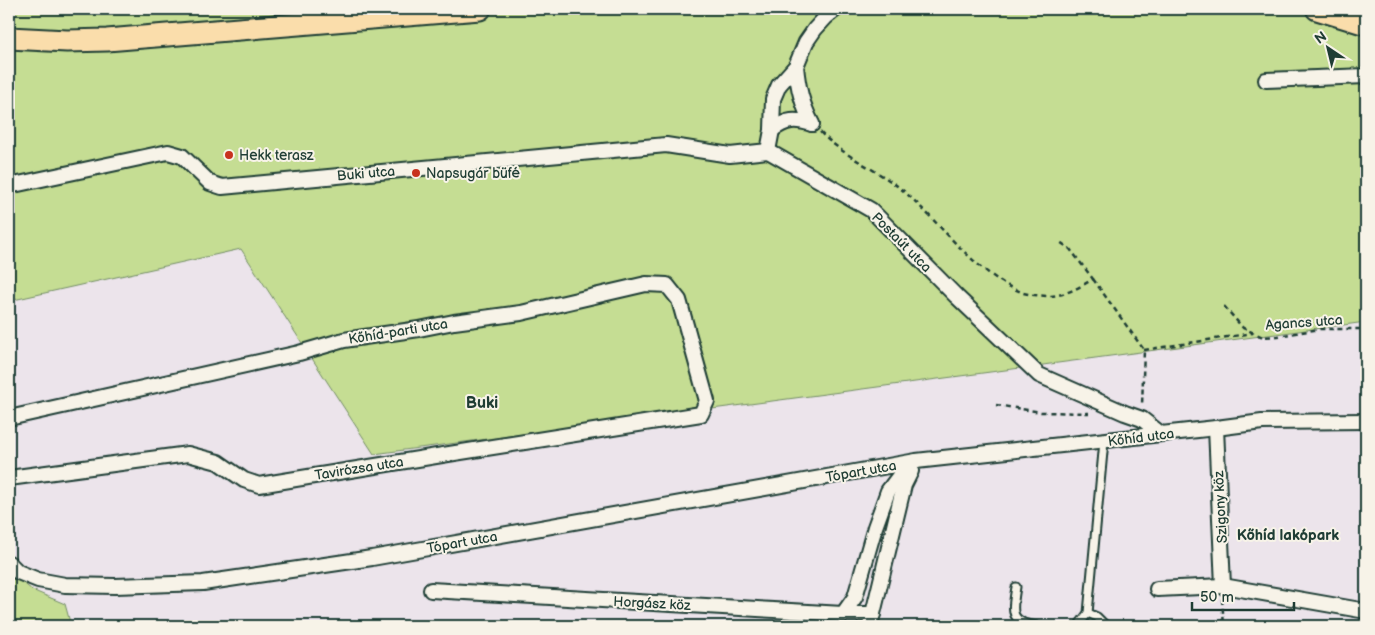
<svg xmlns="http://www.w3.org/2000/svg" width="1375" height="635" viewBox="0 0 1375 635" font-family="'Balsamiq Sans',sans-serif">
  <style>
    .green { fill: #c5dd93; stroke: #728d64 }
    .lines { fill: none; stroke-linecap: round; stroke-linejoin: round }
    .service-casing { stroke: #1f3d34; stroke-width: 11 }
    .minor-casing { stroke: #1f3d34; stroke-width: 18 }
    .primary-casing { stroke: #1f3d34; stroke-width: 25 }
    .path { stroke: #1f3d34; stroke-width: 2.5; stroke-dasharray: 5 4; stroke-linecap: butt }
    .service { stroke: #f7f3e8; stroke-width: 7 }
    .minor { stroke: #f7f3e8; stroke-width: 14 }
    .primary { stroke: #faddab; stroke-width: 21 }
    .poi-dot { fill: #c8321e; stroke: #f7f3e8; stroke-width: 2 }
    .labels { text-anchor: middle; stroke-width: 4; stroke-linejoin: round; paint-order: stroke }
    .poi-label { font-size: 14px; fill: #1f3d34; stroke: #f7f3e8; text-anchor: start }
    .street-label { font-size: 14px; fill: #1f3d34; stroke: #f7f3e8 }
    .neighbourhood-label { font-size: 15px; font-weight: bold; fill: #1f3d34; stroke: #f7f3e8 }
    .quarter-label { font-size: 16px; font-weight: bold; fill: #1f3d34; stroke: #f7f3e8 }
  </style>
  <rect width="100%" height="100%" fill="#ece4eb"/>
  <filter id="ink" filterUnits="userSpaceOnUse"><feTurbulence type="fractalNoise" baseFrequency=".02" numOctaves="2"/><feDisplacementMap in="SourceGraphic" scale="10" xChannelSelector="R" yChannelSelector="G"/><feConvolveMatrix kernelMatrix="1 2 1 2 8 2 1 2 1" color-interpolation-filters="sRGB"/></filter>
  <g filter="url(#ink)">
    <!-- green -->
    <g class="green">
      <polygon points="9,9 1366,9 1366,322 374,454 241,249 9,301"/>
      <polygon points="9,571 32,590 65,604 71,626 9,626"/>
    </g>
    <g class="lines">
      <!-- service casing -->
      <g class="service-casing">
        <g id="service">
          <path d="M 1016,587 C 1012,612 1009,622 1037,626"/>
          <polyline points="1088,613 1097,617 1106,626"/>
          <polyline points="1078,626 1088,613 1104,441"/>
        </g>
      </g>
      <!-- minor casing -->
      <g class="minor-casing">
        <g id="minor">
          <path d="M 796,66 C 798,88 802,104 812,124"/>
          <polyline points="1266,80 1366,76"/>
          <path d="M 772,130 C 787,119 795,119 812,124"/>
          <polyline points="768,151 871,210 956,296 1039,375 1125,413 1142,419 1161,434"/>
          <polyline points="768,151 772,130 773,99 779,85 796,66 806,42 815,29 826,17 836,9"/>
          <polyline points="9,186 168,152 182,156 210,183 222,187 666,145 730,155 768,151"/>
          <path d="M 9,418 L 299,353 L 344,340 L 419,329 L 454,322 L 521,313 L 646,284 L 667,285 L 679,300 L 707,401 L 701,414 C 554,438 406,460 259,485 L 244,480 L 218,462 L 188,454 L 9,478"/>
          <polyline points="1216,428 1223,586"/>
          <polyline points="9,563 18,572 38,580 65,585 115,586 203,583 372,558 916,461 1216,428 1262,422 1366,421"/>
          <polyline points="1157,589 1223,586 1366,611"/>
          <polyline points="431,590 843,614 873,614"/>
          <polyline points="843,614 855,597 875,527 888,491 900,475 915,462"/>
          <polyline points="870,626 904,485 911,471"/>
        </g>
      </g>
      <!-- primary casing -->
      <g class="primary-casing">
        <g id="primary">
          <polyline points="1317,9 1366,24"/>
          <polyline points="9,38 67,41 107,40 480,9"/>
        </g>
      </g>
      <!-- path -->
      <g class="path">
        <path d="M 820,132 C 845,158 880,170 907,194 C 943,226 975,273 1021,292 C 1027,295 1044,296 1051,296 C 1066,295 1080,287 1093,279 L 1070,249 L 1060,242"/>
        <polyline points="1093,279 1144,350 1142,406"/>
        <polyline points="1224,306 1243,328 1263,337 1278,336 1320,329 1366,329"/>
        <polyline points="1144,350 1253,333"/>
        <polyline points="996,405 1041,412 1089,413"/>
        <polyline points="1222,599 1224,626"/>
      </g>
      <!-- service -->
      <use href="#service" class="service"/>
      <!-- minor -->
      <use href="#minor" class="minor"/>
      <!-- primary -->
      <use href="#primary" class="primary"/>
    </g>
  </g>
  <!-- markers -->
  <g class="poi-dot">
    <circle cx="229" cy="155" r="5"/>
    <circle cx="416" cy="173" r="5"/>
  </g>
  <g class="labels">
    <!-- poi labels -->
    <g class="poi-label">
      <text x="239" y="160">Hekk terasz</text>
      <text x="426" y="178">Napsugár büfé</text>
    </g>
    <!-- street labels -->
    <g class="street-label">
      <text transform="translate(366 173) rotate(-5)" y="5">Buki utca</text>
      <text transform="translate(902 242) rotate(45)" y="5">Postaút utca</text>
      <text transform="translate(1304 322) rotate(-4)" y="5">Agancs utca</text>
      <text transform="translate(398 331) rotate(-9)" y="5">Kőhíd-parti utca</text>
      <text transform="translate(1141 437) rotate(-7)" y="5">Kőhíd utca</text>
      <text transform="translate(359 468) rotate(-9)" y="5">Tavirózsa utca</text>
      <text transform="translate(861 471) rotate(-10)" y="5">Tópart utca</text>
      <text transform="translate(1220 507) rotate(-93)" y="5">Szigony köz</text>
      <text transform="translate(462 542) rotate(-10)" y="5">Tópart utca</text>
      <text transform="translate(652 603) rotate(3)" y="5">Horgász köz</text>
    </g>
    <!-- neighbourhood labels -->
    <g class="neighbourhood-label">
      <text x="1288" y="540">Kőhíd lakópark</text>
    </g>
    <!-- quarter labels -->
    <g class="quarter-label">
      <text x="482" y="408">Buki</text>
    </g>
  </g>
  <!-- margin -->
  <rect width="1375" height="635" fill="none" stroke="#f7f3e8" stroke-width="30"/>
  <rect x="15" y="15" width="1345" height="605" fill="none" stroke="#1f3d34" stroke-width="2" filter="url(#ink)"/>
  <!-- north arrow -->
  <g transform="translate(1328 48) rotate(325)" stroke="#f7f3e8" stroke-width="4" paint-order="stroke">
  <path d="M0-4L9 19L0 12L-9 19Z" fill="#1f3d34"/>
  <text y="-8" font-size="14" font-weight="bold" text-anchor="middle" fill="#1f3d34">N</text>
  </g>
  <!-- scale -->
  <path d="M1192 602v8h102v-8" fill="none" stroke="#1f3d34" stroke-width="2.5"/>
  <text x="1200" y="602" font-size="15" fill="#1f3d34" stroke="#f7f3e8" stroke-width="4" paint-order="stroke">50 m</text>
</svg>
